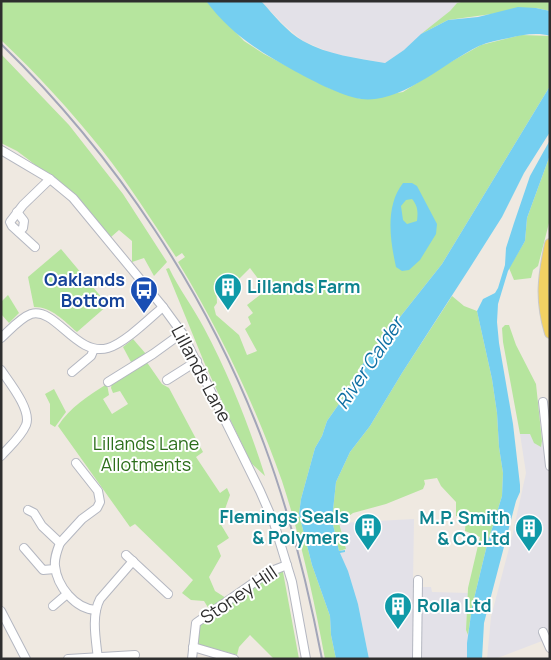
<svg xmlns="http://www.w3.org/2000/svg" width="551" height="660" viewBox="0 0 551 660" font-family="Manrope,sans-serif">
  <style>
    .industrial { fill: #e3e1e8 }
    .green { fill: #b6e59e; fill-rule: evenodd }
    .water { fill: #75cff0; fill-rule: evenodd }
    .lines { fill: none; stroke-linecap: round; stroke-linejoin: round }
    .minor-casing { stroke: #b4b7c1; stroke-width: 10 }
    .major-casing { stroke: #c9c9c9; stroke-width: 12 }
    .minor { stroke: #fff; stroke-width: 8 }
    .major { stroke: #f2d163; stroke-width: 10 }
    .rail { stroke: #a3a6b8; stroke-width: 2 }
    .labels { text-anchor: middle; stroke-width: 4; stroke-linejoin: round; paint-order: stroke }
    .transit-label { font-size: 18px; font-weight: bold; fill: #164399; stroke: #fff; text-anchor: end }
    .culture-label { font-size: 18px; font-weight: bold; fill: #0d838f; stroke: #fff; text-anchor: start }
    .street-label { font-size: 18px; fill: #2e2e2e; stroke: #fff }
    .park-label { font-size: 18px; fill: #2c6e1b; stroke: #fff }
    .water-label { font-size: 19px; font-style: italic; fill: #0d6fa3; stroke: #fff }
  </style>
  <rect width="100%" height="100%" fill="#efe9e1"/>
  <!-- industrial -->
  <g class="industrial">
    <polygon points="261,1 465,1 457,3 450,11 404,50 385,63 334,54 303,41 283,24"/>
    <polygon points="520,434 530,434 534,442 541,446 542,441 550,440 550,629 539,633 542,641 495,659 487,659 491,617 512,537 526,473"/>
    <polygon points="414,519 413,583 423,583 423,587 431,587 432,592 468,593 466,630 468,635 467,659 369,659 358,604 340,556 339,553 345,552 346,549 339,523"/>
  </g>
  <!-- green -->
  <g class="green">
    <path d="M 1,1 L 206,1 L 244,41 L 264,54 L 329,88 L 361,99 L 403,92 L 445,65 L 481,45 L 521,35 L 550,36 L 550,86 L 442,264 L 362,365 L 360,374 L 327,421 L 322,436 L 315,448 L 301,499 L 299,514 L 312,565 L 330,616 L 331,635 L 336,659 L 325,659 C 314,599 301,539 282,481 C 255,405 220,331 178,262 L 185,257 L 182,253 L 176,257 C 152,221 129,184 102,150 C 71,111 37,74 1,40 ZM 250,268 L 262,284 L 256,289 L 260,295 L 247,305 L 253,313 L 248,317 L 251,324 L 245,329 L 257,351 L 247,355 L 239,335 L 216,315 L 214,307 L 217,303 L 216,286 L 225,293 Z"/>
    <polygon points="465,1 550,1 550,11 536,8 448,20 421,34 450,11 457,3"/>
    <polygon points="1,54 69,125 123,194 167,262 154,276 144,258 132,262 132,241 119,230 111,237 80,202 29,160 17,151 1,143"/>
    <polygon points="550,155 550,219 538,266 533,270 531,278 514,280 509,268 525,241 527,218"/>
    <path d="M 61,249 L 108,305 L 77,332 C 64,321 52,307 34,307 L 28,277 Z"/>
    <path d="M 169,268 C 179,289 193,307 204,328 C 229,375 249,425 265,476 L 251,463 L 229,417 L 204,362 L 166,269 Z"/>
    <polygon points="8,295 19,313 9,323 1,314 1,302"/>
    <polygon points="452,296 464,306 477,311 492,379 497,413 499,447 503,473 502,496 487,545 472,607 468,635 466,630 468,588 480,537 465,531 466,518 456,516 456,502 441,486 437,478 424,480 425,484 423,489 386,504 353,513 339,523 346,549 339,551 332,520 336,482 350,452 370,426 402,373"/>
    <polygon points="505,325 509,325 516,345 536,384 542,441 541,447 534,443 530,434 520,434 503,342 502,328"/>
    <polygon points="133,339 146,354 132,364 123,347"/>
    <path d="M 146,361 L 162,384 L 169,388 L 203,452 L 196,457 L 220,493 L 227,488 L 230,495 L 220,523 L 229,538 L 217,546 L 221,556 L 209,577 L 215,591 L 226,598 L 209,609 L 204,601 L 191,600 L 182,593 L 193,580 L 135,524 L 130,527 L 58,426 C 69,408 89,395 107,384 L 109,395 L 103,399 L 112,414 L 128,404 L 120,391 L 113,393 L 111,388 L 112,382 Z"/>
    <polygon points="54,389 66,412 55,427 50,424 50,404 45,394"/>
    <polygon points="276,570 283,572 299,659 274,659 250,635 239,647 237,655 197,644 198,625"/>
  </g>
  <!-- water -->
  <g class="water">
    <path d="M 206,1 L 261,1 C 274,15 287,32 303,41 C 328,55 357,58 385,63 L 404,50 L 421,34 L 448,20 L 478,17 L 518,7 L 536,8 L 550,11 L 550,36 C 538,32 521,35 509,38 C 499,40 488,42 479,46 C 443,63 402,104 361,99 C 341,96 309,79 291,69 C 258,51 229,32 206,1 Z"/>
    <polygon points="550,86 550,132 524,173 502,217 471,266 402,373 370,426 350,452 336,482 332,520 339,551 345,550 345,552 340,553 348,571 358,604 369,659 336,659 331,635 330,616 312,565 299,514 301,499 315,448 322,436 327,421 360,374 362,365 442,264"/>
    <polygon points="550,140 550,155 527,218 525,241 508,271 498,304 497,322 499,343 513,424 520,485 520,492 516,501 484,623 482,659 467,659 467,643 472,607 487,545 502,496 503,473 499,447 497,413 492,379 477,311 483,299 495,293 498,288 505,265 506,248 514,223 530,176"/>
    <path d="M 403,183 L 412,183 L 417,186 L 437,224 L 436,234 L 420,260 L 409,270 L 402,271 L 396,267 C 390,240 385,206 403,183 ZM 412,199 C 418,206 418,212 417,221 L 407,224 L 403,220 L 401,206 L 406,200 Z"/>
  </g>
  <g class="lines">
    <!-- minor casing -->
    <g class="minor-casing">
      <g id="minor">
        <polyline points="1,150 50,179 73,198 163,307 182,333 260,491 274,523 292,582 306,659"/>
        <polyline points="17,212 24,221 23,228 19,232"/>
        <polyline points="35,247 12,226 10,222 23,205 50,179"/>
        <path d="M 1,338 C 10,330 20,318 31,314 C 56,307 76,357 108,348 C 125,343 150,318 163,307"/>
        <path d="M 1,370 C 9,382 32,410 26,425 C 21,437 9,447 1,456"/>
        <polyline points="72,372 91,356 94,349"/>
        <polyline points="167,380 197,361"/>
        <polyline points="108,382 153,354 182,333"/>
        <polyline points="543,402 550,466"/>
        <path d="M 28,510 L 34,513 L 42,526 L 60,543 C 57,551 54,558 55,566 C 57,586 75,609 96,610"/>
        <polyline points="60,543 82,519 97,508 100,502 98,491 76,463"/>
        <polyline points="24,548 43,570 55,569"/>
        <polyline points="126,555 168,594"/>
        <polyline points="53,606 67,594"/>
        <polyline points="1,611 26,659"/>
        <polyline points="543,632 550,648"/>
        <polyline points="193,647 234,659"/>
        <polyline points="68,659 135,655"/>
        <path d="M 98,659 C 96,640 91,616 100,599 L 133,561"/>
        <polyline points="192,659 196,623 269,572 287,565"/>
        <polyline points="417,659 418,580"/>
      </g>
    </g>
    <!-- major casing -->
    <g class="major-casing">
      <path id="major" d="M 550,244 C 543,277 540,300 550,333"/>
    </g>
    <!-- minor -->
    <use href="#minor" class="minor"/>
    <!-- major -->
    <use href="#major" class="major"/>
    <!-- rail -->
    <path class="rail" d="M 1,44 C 116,156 208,294 264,444 C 290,514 308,586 322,659"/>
  </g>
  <!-- icons -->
  <defs>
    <g id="building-pin" transform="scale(1.4375)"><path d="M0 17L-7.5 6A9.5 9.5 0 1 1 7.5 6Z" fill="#0f9aa8" stroke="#fff"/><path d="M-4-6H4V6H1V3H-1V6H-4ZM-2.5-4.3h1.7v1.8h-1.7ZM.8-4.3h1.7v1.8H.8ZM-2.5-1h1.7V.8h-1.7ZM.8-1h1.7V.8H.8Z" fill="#fff"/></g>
    <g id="bus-pin" transform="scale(1.4375)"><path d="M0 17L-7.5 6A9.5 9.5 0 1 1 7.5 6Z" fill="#1a4fb4" stroke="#fff"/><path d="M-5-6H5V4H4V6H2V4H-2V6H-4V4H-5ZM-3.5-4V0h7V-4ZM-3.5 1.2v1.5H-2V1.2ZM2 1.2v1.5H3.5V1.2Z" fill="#fff"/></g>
  </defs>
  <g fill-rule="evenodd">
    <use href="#building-pin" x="228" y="287"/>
    <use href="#bus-pin" x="144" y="290"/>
    <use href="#building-pin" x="368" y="527"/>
    <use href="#building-pin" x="529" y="528"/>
    <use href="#building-pin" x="398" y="606"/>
  </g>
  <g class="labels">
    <!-- transit labels -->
    <g class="transit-label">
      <text x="125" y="286">Oaklands<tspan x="125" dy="21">Bottom</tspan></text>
    </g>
    <!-- culture labels -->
    <g class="culture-label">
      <text x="247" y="293">Lillands Farm</text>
      <text x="349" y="523" text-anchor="end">Flemings Seals<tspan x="349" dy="21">&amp; Polymers</tspan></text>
      <text x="510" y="524" text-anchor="end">M.P. Smith<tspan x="510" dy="21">&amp; Co.Ltd</tspan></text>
      <text x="417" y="612">Rolla Ltd</text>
    </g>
    <!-- street labels -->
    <g class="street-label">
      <text transform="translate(201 374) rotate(62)" y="6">Lillands Lane</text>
      <text transform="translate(239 595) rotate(-34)" y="6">Stoney Hill</text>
    </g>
    <!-- park labels -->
    <g class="park-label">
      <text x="146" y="450">Lillands Lane<tspan x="146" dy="21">Allotments</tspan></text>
    </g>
    <!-- water labels -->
    <g class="water-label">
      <text transform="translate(369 363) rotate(-56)" y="7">River Calder</text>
    </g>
  </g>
  <!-- border -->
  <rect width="551" height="660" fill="none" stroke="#2e2e2e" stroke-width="5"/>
</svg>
